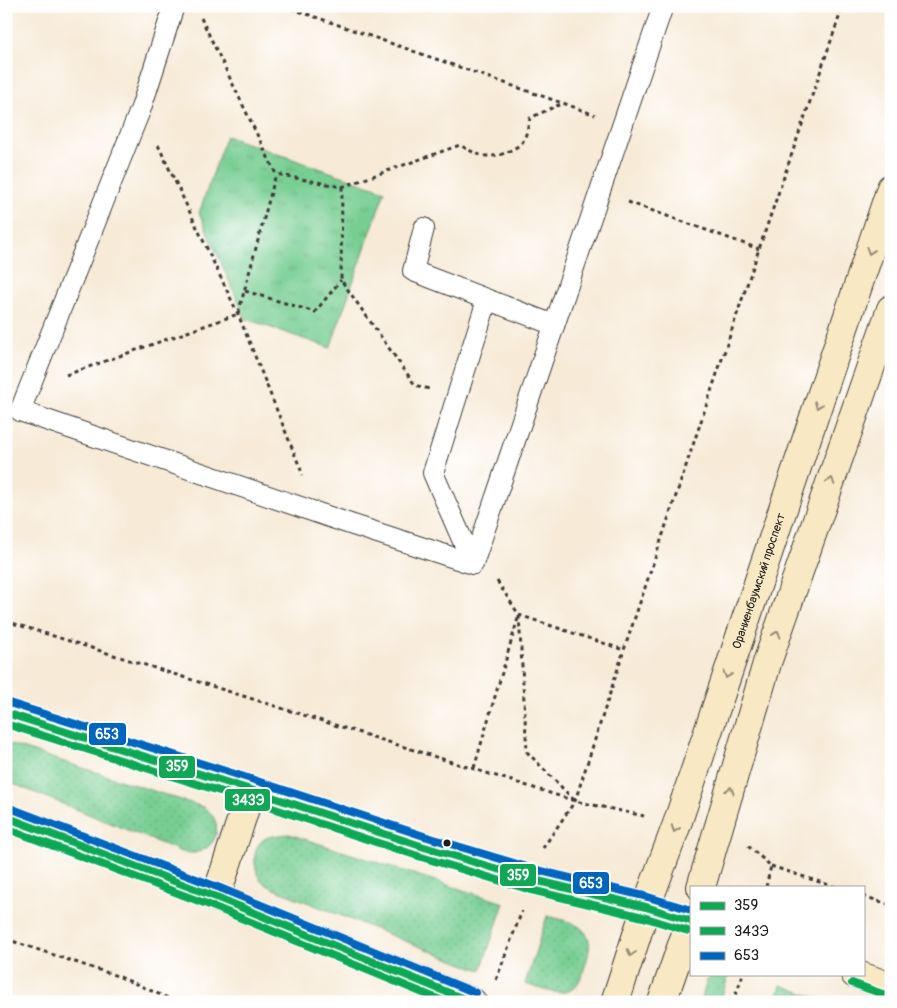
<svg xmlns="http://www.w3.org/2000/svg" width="897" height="1008" viewBox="0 0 897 1008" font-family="Pangolin,sans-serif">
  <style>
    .grass { fill: url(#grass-dots); stroke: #4a7557 }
    .park { fill: url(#park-tufts); stroke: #4a7557 }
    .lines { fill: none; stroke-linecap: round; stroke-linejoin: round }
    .service-casing { stroke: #3d3b38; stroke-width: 22 }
    .secondary-casing { stroke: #3d3b38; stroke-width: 30 }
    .path { stroke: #3d3b38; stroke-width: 3; stroke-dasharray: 4 4; stroke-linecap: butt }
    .service { stroke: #fff; stroke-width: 20 }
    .secondary { stroke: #f8e8c3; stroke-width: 28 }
    .bus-1-casing { stroke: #fff; stroke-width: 11 }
    .bus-2-casing { stroke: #fff; stroke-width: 11 }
    .bus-3-casing { stroke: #fff; stroke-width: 11 }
    .bus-1 { stroke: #10a855; stroke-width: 8 }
    .bus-2 { stroke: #10a855; stroke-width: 8 }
    .bus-3 { stroke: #0065bd; stroke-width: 8 }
    .oneway { stroke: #958c78 }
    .bus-dot { fill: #1c1c1c; stroke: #fff; stroke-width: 2 }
    .labels { text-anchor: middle; stroke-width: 5; stroke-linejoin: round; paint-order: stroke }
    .street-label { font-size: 12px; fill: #1c1c1c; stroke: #fff }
    .line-badge { stroke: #fff; stroke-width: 2 }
    .badge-label { font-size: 14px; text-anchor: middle; font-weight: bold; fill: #fff }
  </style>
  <defs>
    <pattern id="grass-dots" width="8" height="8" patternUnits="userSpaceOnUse" patternTransform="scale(1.25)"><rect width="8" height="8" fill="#77ce92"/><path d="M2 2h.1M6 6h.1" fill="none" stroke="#66b07d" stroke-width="1.8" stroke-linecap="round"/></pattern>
    <pattern id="park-tufts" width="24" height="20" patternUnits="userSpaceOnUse" patternTransform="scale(1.25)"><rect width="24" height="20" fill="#77ce92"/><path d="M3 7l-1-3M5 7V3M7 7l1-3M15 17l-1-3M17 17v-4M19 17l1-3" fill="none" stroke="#66b07d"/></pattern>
  </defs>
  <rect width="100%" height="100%" fill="#fff"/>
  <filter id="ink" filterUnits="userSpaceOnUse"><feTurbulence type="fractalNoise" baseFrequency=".02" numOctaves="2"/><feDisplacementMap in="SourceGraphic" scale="10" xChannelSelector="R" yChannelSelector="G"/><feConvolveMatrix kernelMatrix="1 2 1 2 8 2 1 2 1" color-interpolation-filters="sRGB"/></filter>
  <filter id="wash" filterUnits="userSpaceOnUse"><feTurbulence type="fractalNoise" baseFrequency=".0096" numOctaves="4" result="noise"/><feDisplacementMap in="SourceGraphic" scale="20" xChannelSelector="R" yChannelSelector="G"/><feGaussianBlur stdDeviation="1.12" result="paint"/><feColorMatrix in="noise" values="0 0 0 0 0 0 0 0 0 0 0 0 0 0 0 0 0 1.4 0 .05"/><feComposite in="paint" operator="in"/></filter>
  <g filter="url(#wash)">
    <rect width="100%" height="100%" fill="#f7ead7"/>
    <!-- grass -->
    <g class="grass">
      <path d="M 6,743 L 203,807 C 206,809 209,811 212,815 C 223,831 213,850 194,853 C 190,853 186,852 182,852 L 6,781 Z"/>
      <path d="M 289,834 L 504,903 L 481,970 L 463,964 L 274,889 C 269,886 262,883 259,877 C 253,865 252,845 266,838 C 273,835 281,835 289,834 Z"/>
      <path d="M 547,916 C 559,919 574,921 583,930 C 593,939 589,952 586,963 C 582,975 579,990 564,992 C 551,994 537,987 525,984 Z"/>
      <polygon points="712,974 729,974 720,1002 701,1002 707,980"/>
      <polygon points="781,985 828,1002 776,1002"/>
    </g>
    <!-- park -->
    <polygon class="park" points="226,136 385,191 330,348 246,319 199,213"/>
  </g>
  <g filter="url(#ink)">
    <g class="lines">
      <!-- service casing -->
      <g class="service-casing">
        <g id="service">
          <polyline points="174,6 141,108 20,411 350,524 473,564 663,6"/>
          <polyline points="424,228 413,271 554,325"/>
          <polyline points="473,564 433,473 487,300"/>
        </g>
      </g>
      <!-- secondary casing -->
      <g class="secondary-casing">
        <g id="secondary">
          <polyline points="6,713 251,790 421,846 534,880 646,907 691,921"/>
          <polyline points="6,817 216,897 472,1002"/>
          <polyline points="701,887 768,660 891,309"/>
          <polyline points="216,897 251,790"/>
          <polyline points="855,974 891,987"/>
          <path id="s1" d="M 615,1002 L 646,907 L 677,824 L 891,188"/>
          <polyline points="662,1002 691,919"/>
        </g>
      </g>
      <!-- path -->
      <g class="path">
        <polyline points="284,6 562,103"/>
        <polyline points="201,18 276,174 342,187 341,280 415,385 429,389"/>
        <polyline points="158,145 238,314 303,475"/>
        <path d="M 342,187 L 460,145 C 478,156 491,161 511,150 C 515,148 521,145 523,141 C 527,134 528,126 530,118 L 563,103 L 595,115"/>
        <polyline points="628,202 759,249"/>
        <polyline points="245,291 315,312 341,280"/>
        <polyline points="66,375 238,314 276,174"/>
        <polyline points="497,581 519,615 624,650"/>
        <polyline points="6,621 575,801 644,816"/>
        <polyline points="474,768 519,615 527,752 574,800"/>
        <polyline points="748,846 771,866 766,887"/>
        <polyline points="543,848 575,801 624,650 759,249 843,6"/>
        <polyline points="771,866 835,887"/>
        <polyline points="863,896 891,905"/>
        <polyline points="6,939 120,977 177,1002"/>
        <polyline points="496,980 522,911"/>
        <polyline points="733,1002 743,974"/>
      </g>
      <!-- service -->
      <use href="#service" class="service"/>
      <!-- secondary -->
      <use href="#secondary" class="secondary"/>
      <!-- bus-1 casing -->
      <g class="bus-1-casing">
        <g id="bus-1">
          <polyline points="6,713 251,790 421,846 534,880 646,907 691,921"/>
          <polyline points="6,817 216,897 471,1002"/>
        </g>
      </g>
      <!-- bus-2 casing -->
      <g class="bus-2-casing">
        <g id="bus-2">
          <polyline points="6,724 248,800 418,856 531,890 643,917 688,931"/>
          <polyline points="6,828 212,906 445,1002"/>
          <polyline points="852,983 888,996"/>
        </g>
      </g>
      <!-- bus-3 casing -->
      <g class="bus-3-casing">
        <g id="bus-3">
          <polyline points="9,703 254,780 424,836 537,870 648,897 691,910"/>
          <polyline points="10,808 220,888 476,993"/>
        </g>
      </g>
      <!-- bus-1 -->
      <use href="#bus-1" class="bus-1"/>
      <!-- bus-2 -->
      <use href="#bus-2" class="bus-2"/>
      <!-- bus-3 -->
      <use href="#bus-3" class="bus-3"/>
    </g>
    <!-- one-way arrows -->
    <defs><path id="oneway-chevron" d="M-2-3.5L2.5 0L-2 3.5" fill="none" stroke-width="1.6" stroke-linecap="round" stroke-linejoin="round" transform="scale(1.25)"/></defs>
    <g class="oneway">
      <use href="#oneway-chevron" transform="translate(870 251) rotate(109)"/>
      <use href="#oneway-chevron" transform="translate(818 405) rotate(109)"/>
      <use href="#oneway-chevron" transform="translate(831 481) rotate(-71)"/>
      <use href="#oneway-chevron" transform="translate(777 634) rotate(-71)"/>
      <use href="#oneway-chevron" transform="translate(727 675) rotate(109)"/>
      <use href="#oneway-chevron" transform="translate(730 790) rotate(-74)"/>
      <use href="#oneway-chevron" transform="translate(675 829) rotate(110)"/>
      <use href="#oneway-chevron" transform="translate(631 953) rotate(108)"/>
    </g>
  </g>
  <!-- markers -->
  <circle class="bus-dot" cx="447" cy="843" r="4.5"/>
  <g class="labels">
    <!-- street labels -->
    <g class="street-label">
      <text dy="4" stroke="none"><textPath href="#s1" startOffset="445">Ораниенбаумский проспект</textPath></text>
    </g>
  </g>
  <g class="line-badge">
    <rect x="88" y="722" width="39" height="24" rx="5" fill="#0065bd"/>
    <rect x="158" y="755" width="38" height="24" rx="5" fill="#10a855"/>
    <rect x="224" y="788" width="47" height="24" rx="5" fill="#10a855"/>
    <rect x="499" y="863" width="38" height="24" rx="5" fill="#10a855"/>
    <rect x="572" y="871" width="38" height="24" rx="5" fill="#0065bd"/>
  </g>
  <g class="badge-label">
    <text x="107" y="739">653</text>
    <text x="177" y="771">359</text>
    <text x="248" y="805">343Э</text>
    <text x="518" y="880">359</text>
    <text x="591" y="888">653</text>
  </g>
  <!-- margin -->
  <rect width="897" height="1008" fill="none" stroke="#fff" stroke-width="25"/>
  <!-- legend -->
  <rect x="690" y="886" width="175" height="90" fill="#ffffff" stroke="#a4a4a4"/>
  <rect x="700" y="902" width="25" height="8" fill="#10a855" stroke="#a4a4a4"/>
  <text x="734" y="910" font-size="15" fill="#1c1c1c">359</text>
  <rect x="700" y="927" width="25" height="8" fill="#10a855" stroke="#a4a4a4"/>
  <text x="734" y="936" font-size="15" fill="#1c1c1c">343Э</text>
  <rect x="700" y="952" width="25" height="8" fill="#0065bd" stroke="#a4a4a4"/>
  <text x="734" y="960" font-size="15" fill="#1c1c1c">653</text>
</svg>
